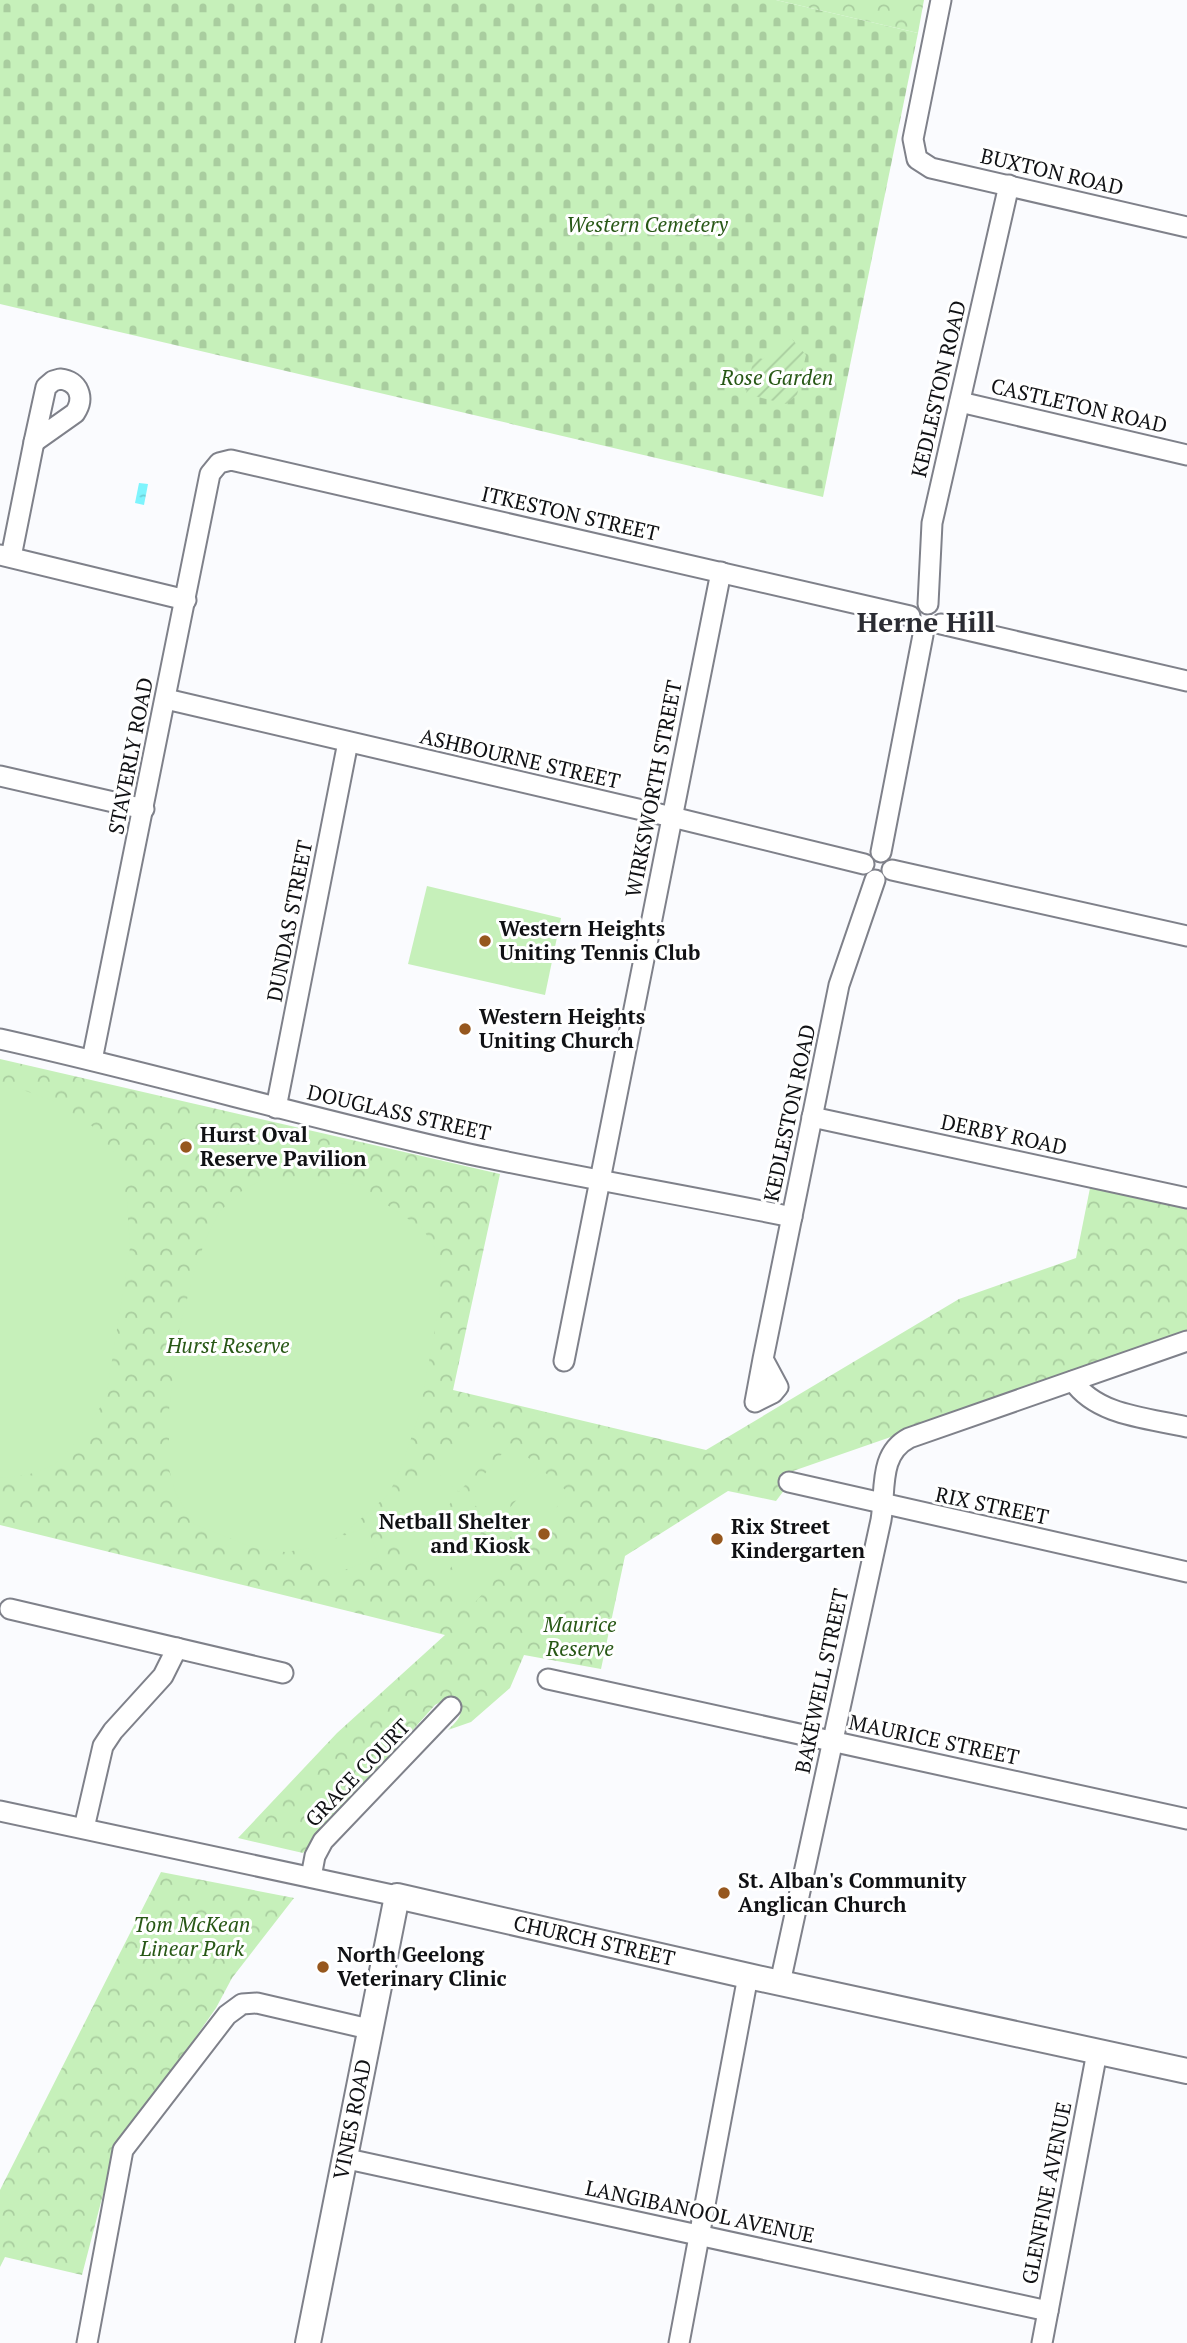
<svg xmlns="http://www.w3.org/2000/svg" width="1187" height="2343" viewBox="0 0 1187 2343" font-family="'PT Serif',serif">
  <style>
    .cemetery { fill: url(#cemetery-stones) }
    .park { fill: url(#park-crowns) }
    .garden { fill: url(#garden-furrows) }
    .pitch { fill: #c6f0ba }
    .water { fill: url(#water-ripples) }
    .lines { fill: none; stroke-linecap: round; stroke-linejoin: round }
    .minor-casing { stroke: #7f818a; stroke-width: 23 }
    .major-casing { stroke: #7f818a; stroke-width: 28 }
    .minor { stroke: #fff; stroke-width: 19 }
    .major { stroke: #fff; stroke-width: 24 }
    .poi-dot { fill: #96571e; stroke: #fff; stroke-width: 2.5 }
    .labels { text-anchor: middle; stroke-width: 6; stroke-linejoin: round; paint-order: stroke }
    .street-label { font-size: 21px; fill: #101114; stroke: #fff }
    .park-label { font-size: 21px; font-style: italic; fill: #285816; stroke: #fff }
    .poi-label { font-size: 21px; font-weight: bold; fill: #101114; stroke: #fff; text-anchor: start }
    .district-label { font-size: 28px; font-weight: bold; fill: #2b2c33; stroke: #fff }
  </style>
  <defs>
    <pattern id="cemetery-stones" width="16" height="16" patternUnits="userSpaceOnUse" patternTransform="scale(1.75)"><rect width="16" height="16" fill="#c6f0ba"/><path d="M2 7V4a2 2 0 0 1 4 0v3zM10 15v-3a2 2 0 0 1 4 0v3z" fill="#a9cd9f"/></pattern>
    <pattern id="park-crowns" width="20" height="18" patternUnits="userSpaceOnUse" patternTransform="scale(1.75)"><rect width="20" height="18" fill="#c6f0ba"/><path d="M2 6a3 3 0 1 1 6 0M12 15a3 3 0 1 1 6 0" fill="none" stroke="#a9cd9f"/></pattern>
    <pattern id="garden-furrows" width="10" height="10" patternUnits="userSpaceOnUse" patternTransform="scale(1.75)"><rect width="10" height="10" fill="#c6f0ba"/><path d="M-1 1l2-2M0 10L10 0M9 11l2-2" fill="none" stroke="#a9cd9f"/></pattern>
    <pattern id="water-ripples" width="26" height="14" patternUnits="userSpaceOnUse" patternTransform="scale(1.75)"><rect width="26" height="14" fill="#7ef4fd"/><path d="M2 4q2-2 4 0t4 0M15 11q2-2 4 0t4 0" fill="none" stroke="#6cd0d8"/></pattern>
  </defs>
  <rect width="100%" height="100%" fill="#fafbfe"/>
  <!-- cemetery -->
  <polygon class="cemetery" points="0,0 776,0 918,33 823,497 0,304"/>
  <!-- park -->
  <g class="park">
    <polygon points="776,0 924,0 918,33"/>
    <path d="M 0,1059 L 500,1174 L 453,1390 L 706,1450 L 959,1299 L 1076,1258 L 1090,1188 L 1187,1208 L 1187,1334 L 793,1471 L 790,1473 L 785,1489 L 776,1501 L 728,1491 L 625,1556 L 601,1669 L 524,1655 L 510,1688 L 471,1722 L 448,1730 C 458,1720 465,1714 458,1701 L 448,1698 L 435,1705 L 303,1853 L 238,1838 L 337,1733 L 445,1635 L 0,1525 Z"/>
    <polygon points="161,1872 294,1898 232,1978 216,2008 113,2156 82,2275 5,2257 0,2267 0,2190"/>
  </g>
  <!-- garden -->
  <polygon class="garden" points="791,338 806,355 797,395 786,404 746,394 754,357 763,359"/>
  <!-- pitch -->
  <g class="pitch">
    <polygon points="427,886 561,918 545,995 408,964"/>
    <path d="M 0,1088 L 23,1090 L 56,1102 L 92,1126 L 119,1158 L 127,1202 L 130,1248 L 106,1398 C 98,1412 66,1458 54,1464 C 38,1474 19,1477 0,1478 Z"/>
    <polygon points="300,1176 359,1186 423,1229 441,1258 439,1308 429,1361 420,1411 404,1460 389,1494 341,1536 332,1540 367,1527 379,1557 323,1578 312,1548 285,1552 254,1548 194,1524 176,1494 169,1469 169,1410 178,1334 192,1280 205,1241 219,1212 242,1191 263,1179"/>
    <polygon points="479,1415 506,1438 459,1492 432,1469"/>
    <polygon points="511,1443 538,1466 492,1520 465,1497"/>
    <polygon points="542,1470 569,1493 522,1547 496,1524"/>
    <polygon points="428,1476 455,1498 408,1552 381,1530"/>
    <polygon points="460,1503 487,1526 440,1580 414,1557"/>
    <polygon points="491,1530 518,1553 471,1607 444,1584"/>
  </g>
  <!-- water -->
  <polygon class="water" points="139,483 148,484 144,505 135,503"/>
  <g class="lines">
    <!-- minor casing -->
    <g class="minor-casing">
      <g id="minor">
        <polyline points="941,0 913,139 917,159 931,168 1187,227"/>
        <path d="M 60,379 C 79,381 85,398 75,413 L 34,442 L 46,387 L 53,381 Z"/>
        <polyline points="960,402 1187,455"/>
        <polyline points="0,555 186,600"/>
        <polyline points="11,557 34,442"/>
        <polyline points="928,604 932,523 1009,185"/>
        <polyline points="941,624 1187,681"/>
        <polyline points="166,699 672,817 864,864"/>
        <polyline points="0,776 144,809"/>
        <polyline points="881,852 923,635"/>
        <polyline points="892,870 1187,936"/>
        <path d="M 0,1039 C 157,1074 312,1119 469,1154 C 576,1177 684,1195 792,1217"/>
        <polyline points="92,1060 210,474 219,463 231,460 910,616"/>
        <polyline points="276,1108 348,742"/>
        <polyline points="812,1117 1187,1198"/>
        <polyline points="763,1359 755,1402 773,1393 778,1387 763,1359 839,985 875,880"/>
        <polyline points="564,1361 721,572"/>
        <path d="M 1073,1381 C 1097,1416 1149,1418 1187,1427"/>
        <polyline points="789,1482 1187,1572"/>
        <polyline points="10,1609 283,1673"/>
        <polyline points="548,1679 1187,1819"/>
        <polyline points="0,1811 397,1896"/>
        <polyline points="84,1828 103,1746 113,1731 163,1676 177,1648"/>
        <polyline points="311,1877 315,1856 323,1841 451,1707"/>
        <path d="M 780,1983 L 881,1520 C 886,1491 878,1454 909,1438 L 1187,1341"/>
        <polyline points="343,2158 1048,2311"/>
        <polyline points="87,2343 123,2150 227,2015 242,2004 257,2003 369,2029"/>
        <polyline points="679,2343 748,1976"/>
        <polyline points="1042,2343 1097,2052"/>
      </g>
    </g>
    <!-- major casing -->
    <g class="major-casing">
      <g id="major">
        <path id="s1" d="M 308,2343 L 397,1896 L 748,1976 L 1187,2071"/>
      </g>
    </g>
    <!-- minor -->
    <use href="#minor" class="minor"/>
    <!-- major -->
    <use href="#major" class="major"/>
  </g>
  <!-- markers -->
  <g class="poi-dot">
    <circle cx="485" cy="941" r="7"/>
    <circle cx="465" cy="1029" r="7"/>
    <circle cx="186" cy="1147" r="7"/>
    <circle cx="544" cy="1534" r="7"/>
    <circle cx="717" cy="1539" r="7"/>
    <circle cx="724" cy="1893" r="7"/>
    <circle cx="323" cy="1967" r="7"/>
  </g>
  <g class="labels">
    <!-- street labels -->
    <g class="street-label">
      <text transform="translate(1052 172) rotate(13)" y="7">BUXTON ROAD</text>
      <text transform="translate(939 389) rotate(-77)" y="7">KEDLESTON ROAD</text>
      <text transform="translate(1079 406) rotate(13)" y="7">CASTLETON ROAD</text>
      <text transform="translate(570 514) rotate(13)" y="7">ITKESTON STREET</text>
      <text transform="translate(131 756) rotate(-79)" y="7">STAVERLY ROAD</text>
      <text transform="translate(520 759) rotate(13)" y="7">ASHBOURNE STREET</text>
      <text transform="translate(654 789) rotate(-79)" y="7">WIRKSWORTH STREET</text>
      <text transform="translate(290 921) rotate(-79)" y="7">DUNDAS STREET</text>
      <text transform="translate(399 1113) rotate(13)" y="7">DOUGLASS STREET</text>
      <text transform="translate(790 1113) rotate(-78)" y="7">KEDLESTON ROAD</text>
      <text transform="translate(1004 1135) rotate(12)" y="7">DERBY ROAD</text>
      <text transform="translate(992 1506) rotate(12)" y="7">RIX STREET</text>
      <text transform="translate(822 1681) rotate(-78)" y="7">BAKEWELL STREET</text>
      <text transform="translate(934 1740) rotate(12)" y="7">MAURICE STREET</text>
      <text transform="translate(358 1773) rotate(-46)" y="7">GRACE COURT</text>
      <text dy="7" stroke="none"><textPath href="#s1" startOffset="658">CHURCH STREET</textPath></text>
      <text dy="7" stroke="none"><textPath href="#s1" startOffset="228">VINES ROAD</textPath></text>
      <text transform="translate(1047 2193) rotate(-79)" y="7">GLENFINE AVENUE</text>
      <text transform="translate(700 2212) rotate(12)" y="7">LANGIBANOOL AVENUE</text>
    </g>
    <!-- park labels -->
    <g class="park-label">
      <text x="647" y="232">Western Cemetery</text>
      <text x="777" y="385">Rose Garden</text>
      <text x="228" y="1353">Hurst Reserve</text>
      <text x="580" y="1632">Maurice<tspan x="580" dy="24">Reserve</tspan></text>
      <text x="192" y="1932">Tom McKean<tspan x="192" dy="24">Linear Park</tspan></text>
    </g>
    <!-- poi labels -->
    <g class="poi-label">
      <text x="499" y="936">Western Heights<tspan x="499" dy="24">Uniting Tennis Club</tspan></text>
      <text x="479" y="1024">Western Heights<tspan x="479" dy="24">Uniting Church</tspan></text>
      <text x="200" y="1142">Hurst Oval<tspan x="200" dy="24">Reserve Pavilion</tspan></text>
      <text x="530" y="1529" text-anchor="end">Netball Shelter<tspan x="530" dy="24">and Kiosk</tspan></text>
      <text x="731" y="1534">Rix Street<tspan x="731" dy="24">Kindergarten</tspan></text>
      <text x="738" y="1888">St. Alban's Community<tspan x="738" dy="24">Anglican Church</tspan></text>
      <text x="337" y="1962">North Geelong<tspan x="337" dy="24">Veterinary Clinic</tspan></text>
    </g>
    <!-- district labels -->
    <g class="district-label">
      <text x="926" y="632">Herne Hill</text>
    </g>
  </g>
</svg>
